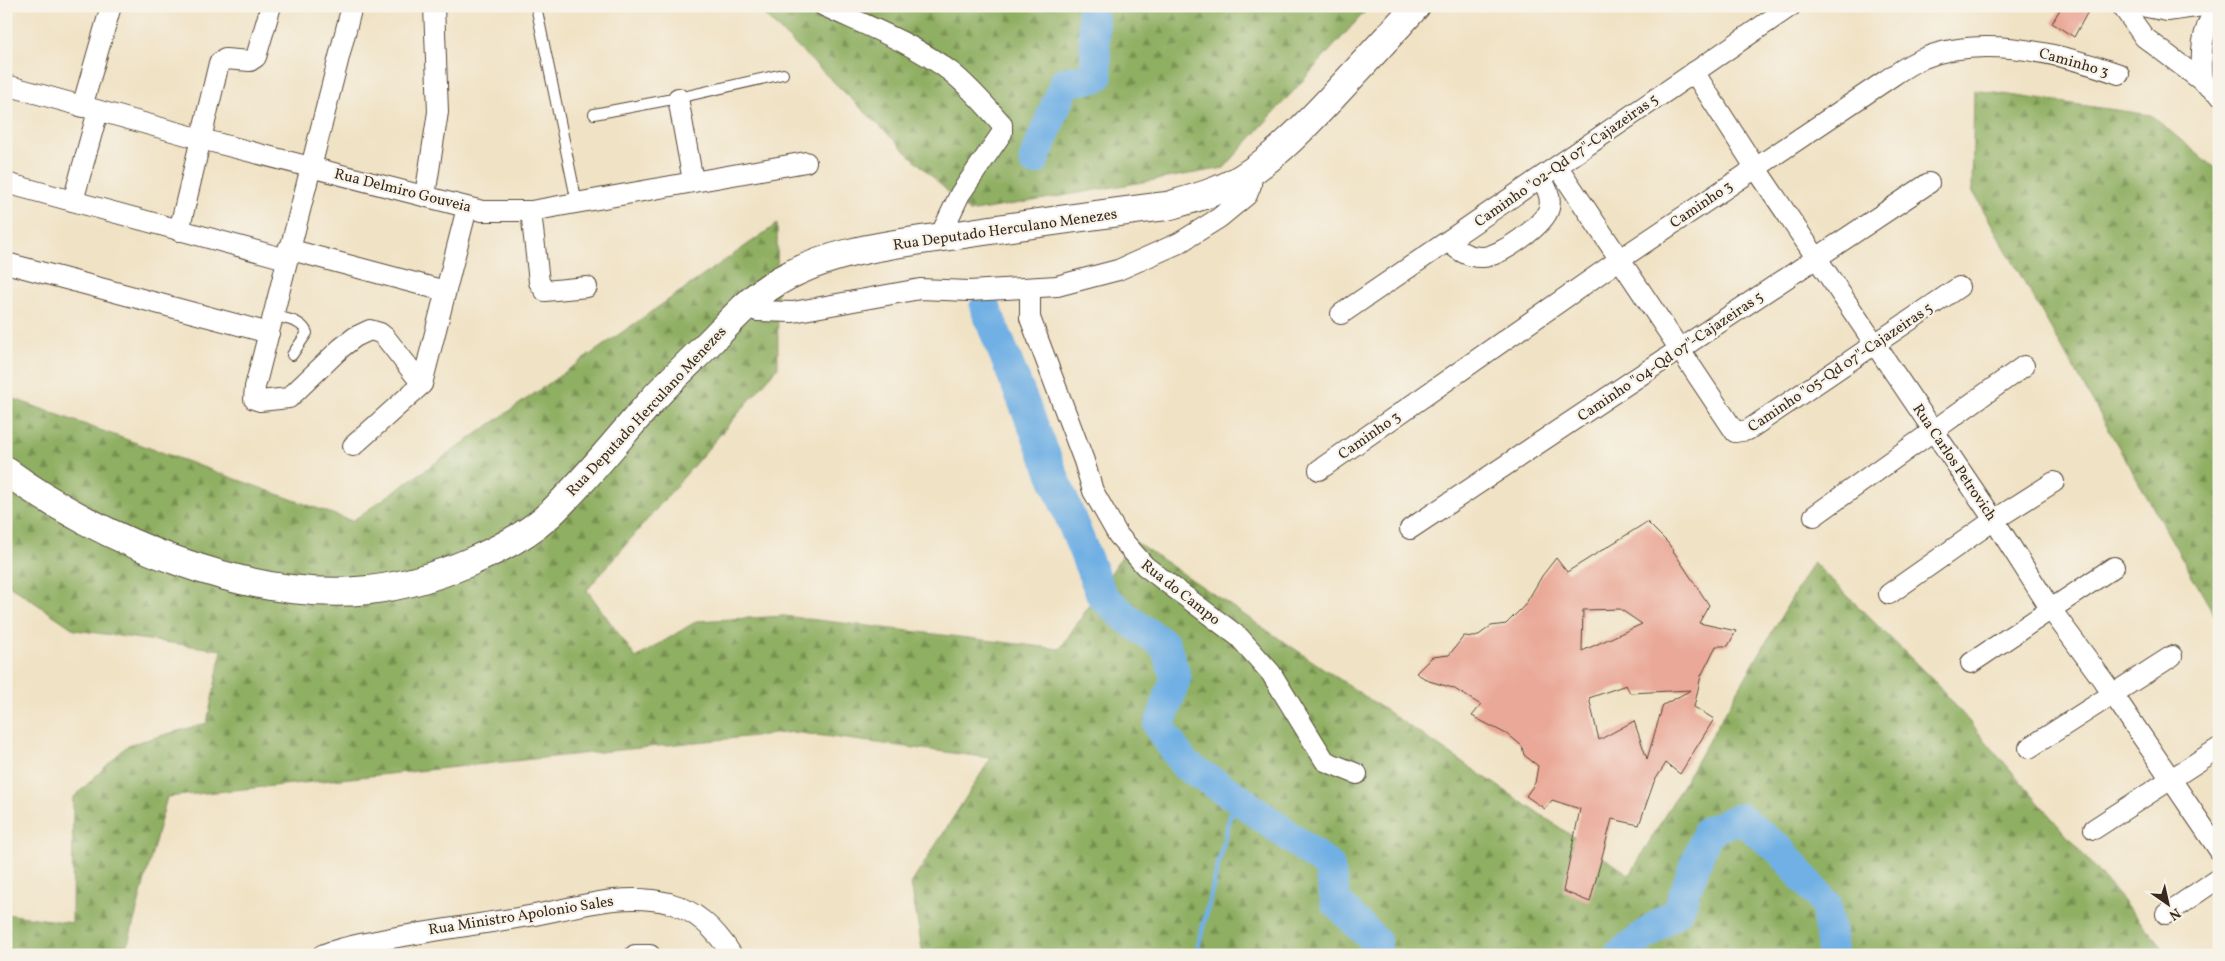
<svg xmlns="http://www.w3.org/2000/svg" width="2225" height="961" viewBox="0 0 2225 961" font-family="Vollkorn,serif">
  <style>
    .forest { fill: url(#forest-firs); stroke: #656c40 }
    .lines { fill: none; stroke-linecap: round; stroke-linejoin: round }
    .stream { stroke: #71b0e4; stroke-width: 5 }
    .river { stroke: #71b0e4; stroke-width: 31 }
    .building { fill: #eaa998; fill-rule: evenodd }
    .lane-casing { stroke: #564637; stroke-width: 12 }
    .street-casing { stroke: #564637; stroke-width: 22 }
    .secondary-casing { stroke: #564637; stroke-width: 30 }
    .lane { stroke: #fff; stroke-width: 10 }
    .street { stroke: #fff; stroke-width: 20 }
    .secondary { stroke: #fff; stroke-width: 28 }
    .labels { text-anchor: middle; stroke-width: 4.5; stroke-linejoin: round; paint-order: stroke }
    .street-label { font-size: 15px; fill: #3b2a1e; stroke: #f7f3e8 }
  </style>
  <defs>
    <pattern id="forest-firs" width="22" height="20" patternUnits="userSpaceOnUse" patternTransform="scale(1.25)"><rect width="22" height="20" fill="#8faf62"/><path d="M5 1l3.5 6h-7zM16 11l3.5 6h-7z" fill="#768f50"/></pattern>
  </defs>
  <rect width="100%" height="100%" fill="#f7f3e8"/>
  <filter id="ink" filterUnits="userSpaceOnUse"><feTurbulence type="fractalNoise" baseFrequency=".02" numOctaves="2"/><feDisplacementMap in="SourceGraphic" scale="10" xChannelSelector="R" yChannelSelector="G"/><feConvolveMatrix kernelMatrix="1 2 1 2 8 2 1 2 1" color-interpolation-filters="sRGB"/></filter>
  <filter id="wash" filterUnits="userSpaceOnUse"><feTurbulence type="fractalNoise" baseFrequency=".0096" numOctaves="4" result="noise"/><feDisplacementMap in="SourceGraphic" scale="20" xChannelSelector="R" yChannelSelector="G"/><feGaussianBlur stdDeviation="1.12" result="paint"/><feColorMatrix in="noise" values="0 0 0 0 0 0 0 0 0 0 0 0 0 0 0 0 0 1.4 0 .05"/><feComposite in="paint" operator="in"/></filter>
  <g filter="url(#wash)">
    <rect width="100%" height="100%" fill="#f0e2c5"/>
    <!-- forest -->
    <g class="forest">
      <polygon points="736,6 1370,6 1224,168 969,212 762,13"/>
      <polygon points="1974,90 2151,115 2219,172 2219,623 1972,190"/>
      <polygon points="777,224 778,367 587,590 636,658 697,621 784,616 1060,649 1133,540 1630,875 1813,562 1937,684 2169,955 923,955 911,884 991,758 793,732 167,797 125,955 6,955 6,914 72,923 73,798 128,745 207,723 222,650 75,630 6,583 6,396 352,521"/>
    </g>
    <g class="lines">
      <!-- stream -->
      <polyline class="stream" points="1196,955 1235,796"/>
      <!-- river -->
      <g class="river">
        <polyline points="1034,160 1065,82 1097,77 1092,6"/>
        <polyline points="985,307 1102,596 1130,621 1165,645 1176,677 1159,727 1185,765 1235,796 1329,866 1336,902 1376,942 1377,955"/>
        <polyline points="1619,955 1678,910 1708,831 1740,818 1781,851 1826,904 1833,955"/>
      </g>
    </g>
    <g id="blocks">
      <!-- building -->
      <g class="building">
        <polygon points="2062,6 2091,6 2074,37 2052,23"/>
        <path d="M 1647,522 L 1668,543 L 1709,605 L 1699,623 L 1736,631 L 1728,646 L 1716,646 L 1701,676 L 1694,707 L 1714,719 L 1680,774 L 1666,763 L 1654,782 L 1639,825 L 1612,819 L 1590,902 L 1563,891 L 1580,809 L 1552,800 L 1545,809 L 1526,796 L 1535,783 L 1538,766 L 1524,755 L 1522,746 L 1510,736 L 1472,716 L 1481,705 L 1453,688 L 1429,681 L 1416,673 L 1432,657 L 1449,655 L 1464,636 L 1476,637 L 1491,626 L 1506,624 L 1525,605 L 1542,576 L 1556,558 L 1567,572 ZM 1620,609 L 1642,624 L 1582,651 L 1583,610 ZM 1626,685 L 1630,693 L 1691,690 L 1663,705 L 1647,759 L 1634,721 L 1599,740 L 1589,698 Z"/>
      </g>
    </g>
  </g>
  <g filter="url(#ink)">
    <use href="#blocks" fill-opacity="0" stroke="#564637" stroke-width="1"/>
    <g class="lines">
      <!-- lane casing -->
      <g class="lane-casing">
        <g id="lane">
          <polyline points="536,6 577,203"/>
          <polyline points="594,114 678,98 783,74"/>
          <path d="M 273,315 C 285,319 302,320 307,333 L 292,355"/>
        </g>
      </g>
      <!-- street casing -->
      <g class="street-casing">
        <g id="street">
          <polyline points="352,6 255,387 254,399 260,401 289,398 341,348 355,337 370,330 380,333 385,337 422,384 467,208"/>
          <path d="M 824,6 C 867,26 913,43 951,72 C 970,87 986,106 1002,124 L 1002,133 L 960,194 L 939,238"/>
          <polyline points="2122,6 2144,37 2219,94"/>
          <polyline points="2141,6 2167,11 2203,6"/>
          <polyline points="1694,72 1755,167 1994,520 2050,608 2113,694 2219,850"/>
          <path d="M 2203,81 C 2200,52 2201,32 2217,6"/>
          <polyline points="6,85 201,139 482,211 531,211 806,162"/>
          <polyline points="678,98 693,181"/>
          <polyline points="82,107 111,6"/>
          <polyline points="1558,167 1735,432 1748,430 1959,287"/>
          <polyline points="6,183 286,259"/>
          <polyline points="425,196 438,112 434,6"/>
          <polyline points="73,201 98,111"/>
          <polyline points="531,211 539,282 545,291 587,287"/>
          <polyline points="179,231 219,63 225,59 250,61 256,57 271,6"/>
          <path d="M 1448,241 C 1458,251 1469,258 1482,257 C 1500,257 1545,225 1549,208 C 1552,197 1546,187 1541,178"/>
          <polyline points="288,249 445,291"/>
          <polyline points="6,263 269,333"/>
          <polyline points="1030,289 1030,318 1084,461 1093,491 1118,535 1145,566 1239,637 1271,673 1325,761 1357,774"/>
          <polyline points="747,305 757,311 793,312 920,289 969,291 1057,286 1118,270 1179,243 1219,218 1247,195 1251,185 1252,171"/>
          <polyline points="1341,314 1791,6"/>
          <polyline points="353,446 422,384"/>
          <path d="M 1319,470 L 1619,260 L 1885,81 C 1897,73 1910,63 1924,58 C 1983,34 2062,54 2119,74"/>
          <polyline points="1814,516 2024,366"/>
          <polyline points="1410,529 1929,183"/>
          <polyline points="1889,594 1994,520 2054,482"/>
          <polyline points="1971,663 2114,567"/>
          <polyline points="2029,748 2172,656"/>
          <polyline points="2094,829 2219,748"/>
          <polyline points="2166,914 2219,878"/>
          <path d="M 322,955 C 340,947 362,944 381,940 C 428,931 476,925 523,917 C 572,909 620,891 669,903 C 698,911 717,931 732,955"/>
          <polyline points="635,955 650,955"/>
        </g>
      </g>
      <!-- secondary casing -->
      <g class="secondary-casing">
        <path id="secondary" d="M 6,471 C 100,540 250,603 369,590 C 404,586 437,576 470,562 C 498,550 526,536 549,515 C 587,479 620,436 655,397 C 673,378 692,360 711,341 C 729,323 747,302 769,287 C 826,249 897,244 964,234 C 1031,224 1099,214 1167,206 C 1192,199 1219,192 1242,178 C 1278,155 1309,122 1338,91 C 1364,63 1390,35 1416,6"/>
      </g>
      <!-- lane -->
      <use href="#lane" class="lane"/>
      <!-- street -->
      <use href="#street" class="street"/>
      <!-- secondary -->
      <use href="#secondary" class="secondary"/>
    </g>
  </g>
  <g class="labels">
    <!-- street labels -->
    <g class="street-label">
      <text transform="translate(2074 62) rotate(16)" y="5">Caminho 3</text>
      <text transform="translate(1566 160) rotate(-35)" y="5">Caminho "02-Qd 07"-Cajazeiras 5</text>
      <text transform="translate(403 190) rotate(14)" y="5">Rua Delmiro Gouveia</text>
      <text transform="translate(1701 204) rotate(-34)" y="5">Caminho 3</text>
      <text transform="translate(1005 229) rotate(-8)" y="5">Rua Deputado Herculano Menezes</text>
      <text transform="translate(1670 356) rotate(-34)" y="5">Caminho "04-Qd 07"-Cajazeiras 5</text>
      <text transform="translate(1840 367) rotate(-34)" y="5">Caminho "05-Qd 07"-Cajazeiras 5</text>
      <text transform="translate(646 411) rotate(-47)" y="5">Rua Deputado Herculano Menezes</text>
      <text transform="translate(1369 435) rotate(-35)" y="5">Caminho 3</text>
      <text transform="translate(1955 462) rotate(56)" y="5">Rua Carlos Petrovich</text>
      <text transform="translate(1181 592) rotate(38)" y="5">Rua do Campo</text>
      <text transform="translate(521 915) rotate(-9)" y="5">Rua Ministro Apolonio Sales</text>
    </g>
  </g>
  <!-- margin -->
  <rect width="2225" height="961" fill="none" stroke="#f7f3e8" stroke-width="25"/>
  <!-- north arrow -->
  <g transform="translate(2168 904) rotate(146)" stroke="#f7f3e8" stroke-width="4" paint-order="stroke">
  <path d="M0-4L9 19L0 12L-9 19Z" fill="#3b2a1e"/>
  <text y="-8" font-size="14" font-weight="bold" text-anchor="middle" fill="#3b2a1e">N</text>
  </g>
</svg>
